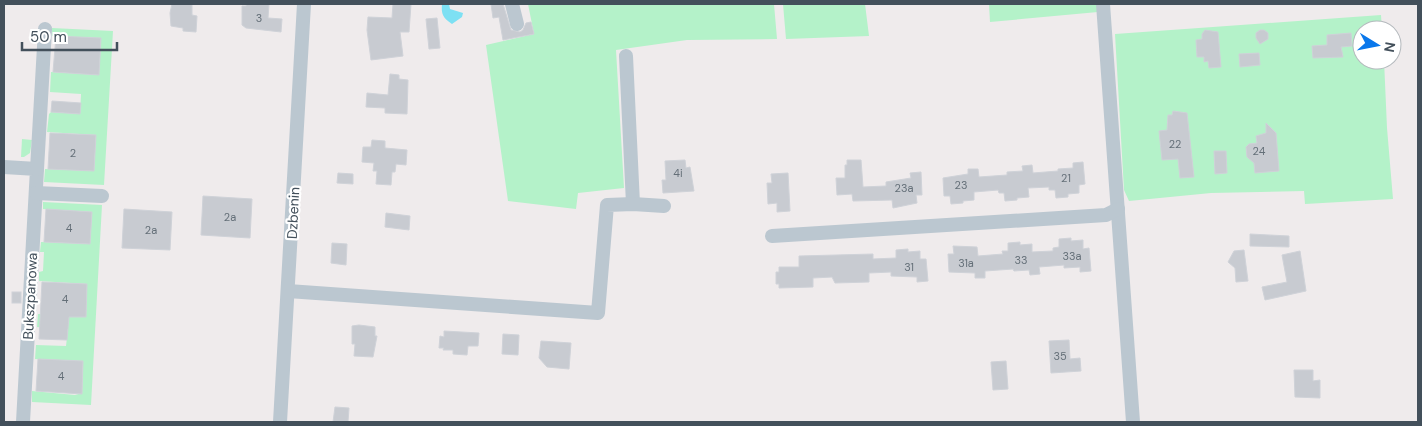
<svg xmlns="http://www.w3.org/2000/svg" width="1422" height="426" viewBox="0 0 1422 426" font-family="'DM Sans',sans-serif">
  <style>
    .green { fill: #b4f2c9 }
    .water { fill: #7de0f3 }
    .building { fill: #c8cbd1; stroke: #cfd2d8 }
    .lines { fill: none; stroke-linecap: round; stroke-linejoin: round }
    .minor { stroke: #bbc7d0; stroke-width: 14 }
    .labels { text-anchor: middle; stroke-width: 4.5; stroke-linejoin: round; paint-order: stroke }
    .number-label { font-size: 11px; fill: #646f78 }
    .street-label { font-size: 14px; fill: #43505b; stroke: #fff }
  </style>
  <rect width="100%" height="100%" fill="#efebec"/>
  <!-- green -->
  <g class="green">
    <polygon points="528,4 774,4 777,39 687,40 616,50 624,188 578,193 576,209 508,201 486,45 534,34"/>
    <polygon points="783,4 865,4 869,36 786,39"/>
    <polygon points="989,4 1098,4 1098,12 990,22"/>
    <polygon points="1381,15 1382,30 1362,30 1362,60 1384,60 1387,128 1393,199 1305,204 1304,191 1211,193 1129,201 1124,190 1115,34"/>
    <polygon points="52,28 113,31 104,185 44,182 45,169 94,171 96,135 47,132 49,114 51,112 80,114 81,94 50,92 51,72 99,75 101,39 52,36"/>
    <polygon points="22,139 32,140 30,153 24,157 21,157"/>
    <polygon points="43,202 102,205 91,405 32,402 32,391 75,395 82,393 83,361 35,359 36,345 66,346 68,329 37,327 38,314 86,316 87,284 39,281 39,272 43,271 44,252 40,252 41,242 90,244 92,212 43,209"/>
  </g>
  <!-- water -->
  <path class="water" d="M 442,4 L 449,4 L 450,9 L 463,13 L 462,17 L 452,24 C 443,18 441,14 442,4 Z"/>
  <!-- building -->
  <g class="building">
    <polygon points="172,4 192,4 192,15 197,16 196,32 183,31 183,28 171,26 170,13"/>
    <polygon points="247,4 269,4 268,18 282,19 281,32 246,28 242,25 242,6 246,6"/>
    <polygon points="393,4 411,4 409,32 400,32 403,56 371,60 367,30 368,17 392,18"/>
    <polygon points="491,4 503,4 511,30 520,32 523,30 526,23 531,22 534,34 503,40 499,17 493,18"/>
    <polygon points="437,18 440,48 429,49 426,19"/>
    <polygon points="1205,30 1218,32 1221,67 1209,68 1208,61 1204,62 1204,57 1197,57 1196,40 1202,39 1202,34"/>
    <polygon points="1260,30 1264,30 1268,33 1268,39 1260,44 1256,38 1256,33"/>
    <polygon points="1351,33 1352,46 1341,47 1343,57 1313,58 1312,46 1327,45 1327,35"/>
    <polygon points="56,36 101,38 99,75 53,72"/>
    <polygon points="1259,53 1260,65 1240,67 1239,54"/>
    <polygon points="390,74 399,75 399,79 408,80 407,114 385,113 385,108 366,107 367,93 388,95"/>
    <polygon points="52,101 81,103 80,114 51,112"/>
    <polygon points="1173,111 1187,113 1194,177 1180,178 1178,159 1162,160 1159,131 1167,130 1168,115 1172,115"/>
    <polygon points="1266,123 1276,133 1279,171 1255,173 1254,163 1247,157 1246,147 1249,144 1257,143 1256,136 1266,133"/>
    <polygon points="50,133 96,135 94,171 48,169"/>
    <polygon points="372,140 385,141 385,148 407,150 406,165 396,164 395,172 392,172 391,185 376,184 377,171 373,171 374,163 362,162 363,147 371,147"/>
    <polygon points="1214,151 1226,151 1227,173 1215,174"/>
    <polygon points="685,160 686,168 690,167 694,191 663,193 662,180 666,180 665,161"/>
    <polygon points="847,160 861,160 863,187 886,186 886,182 911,178 910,173 921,172 922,195 916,195 917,203 893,208 892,200 853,201 852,194 837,195 836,178 845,178 845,165 847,165"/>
    <polygon points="1083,162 1085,184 1079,185 1079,193 1068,194 1068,197 1056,198 1055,190 1049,190 1049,187 1028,188 1029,197 1017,198 1017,200 1005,201 1004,193 999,193 998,190 974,192 974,200 963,201 963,203 951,204 950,196 944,196 943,178 968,174 968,169 978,169 979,177 1007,175 1007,172 1023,171 1022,166 1032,165 1033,173 1058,171 1058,169 1073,168 1073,163"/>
    <polygon points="338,173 353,174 353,184 337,183"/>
    <polygon points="788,173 790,211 777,212 777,203 768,204 767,183 772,183 771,174"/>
    <polygon points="203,196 252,199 250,238 201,235"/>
    <polygon points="46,209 92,212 90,244 44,242"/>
    <polygon points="124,209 172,212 170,250 122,248"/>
    <polygon points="386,213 410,216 409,230 385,227"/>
    <polygon points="1250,234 1289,236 1289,247 1250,246"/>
    <polygon points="1071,238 1071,241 1083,240 1083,249 1089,248 1091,271 1080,272 1080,267 1064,268 1064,265 1039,267 1040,274 1030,275 1029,270 1014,271 1013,269 985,271 985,278 975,278 975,273 949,272 948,254 954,254 953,246 977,247 978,256 1003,254 1002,251 1008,251 1008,243 1020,242 1020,245 1032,244 1032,252 1053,251 1053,248 1059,247 1059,239"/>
    <polygon points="332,243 347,244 346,265 331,263"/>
    <polygon points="908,249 908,252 920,251 920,259 926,259 928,281 917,282 917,277 891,276 891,272 869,273 869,282 835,283 832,277 813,278 813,287 779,288 779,284 776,284 776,272 779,272 779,267 799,267 799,256 873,254 873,259 896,258 896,250"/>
    <polygon points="1244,250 1248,281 1236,282 1235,268 1228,262 1234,251"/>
    <polygon points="1300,251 1306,291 1265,300 1262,287 1287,282 1282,255"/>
    <polygon points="42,282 87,284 86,317 69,317 67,340 39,339"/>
    <rect x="12" y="292" width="9" height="11"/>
    <polygon points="359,325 375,327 375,336 377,336 373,357 354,356 355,344 352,344 352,326"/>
    <polygon points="444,331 479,333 478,346 468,346 467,355 453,354 453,350 443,350 444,348 439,348 440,336 444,337"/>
    <polygon points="503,334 519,335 518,355 502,354"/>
    <polygon points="1069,340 1070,359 1080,358 1081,371 1051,373 1049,341"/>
    <polygon points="541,341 571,343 569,369 547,367 539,358"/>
    <polygon points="38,359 83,361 82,394 36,391"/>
    <polygon points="1006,361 1008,389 993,390 991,362"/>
    <polygon points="1294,370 1313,370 1313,381 1320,380 1320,398 1295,397"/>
    <polygon points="335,407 349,408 348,422 333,422"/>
  </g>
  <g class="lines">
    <!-- minor -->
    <g class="minor">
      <polyline points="512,4 517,24"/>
      <polyline points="1103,4 1133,422"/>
      <polyline points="626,56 633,204"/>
      <polyline points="4,167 37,169 23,422"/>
      <polyline points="37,169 45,29"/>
      <polyline points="36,193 102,196"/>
      <polyline points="772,236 1106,215 1118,209"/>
      <polyline points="288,291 598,313 607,205 633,204 664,206"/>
      <polyline points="280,422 304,4"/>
    </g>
  </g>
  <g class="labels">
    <!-- number labels -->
    <g class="number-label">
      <text x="259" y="22">3</text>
      <text x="1175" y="148">22</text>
      <text x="1259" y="155">24</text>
      <text x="73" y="157">2</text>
      <text x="678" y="177">4i</text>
      <text x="1066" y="182">21</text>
      <text x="961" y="189">23</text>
      <text x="904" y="192">23a</text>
      <text x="230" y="221">2a</text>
      <text x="69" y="232">4</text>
      <text x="151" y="234">2a</text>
      <text x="1072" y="260">33a</text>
      <text x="1021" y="264">33</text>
      <text x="966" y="267">31a</text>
      <text x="909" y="271">31</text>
      <text x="65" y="303">4</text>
      <text x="1060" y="360">35</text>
      <text x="61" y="380">4</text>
    </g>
    <!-- street labels -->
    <g class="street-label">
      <text transform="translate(293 213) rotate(-87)" y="5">Dzbenin</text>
      <text transform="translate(30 296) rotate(-87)" y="5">Bukszpanowa</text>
    </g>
  </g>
  <!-- border -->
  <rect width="1422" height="426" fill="none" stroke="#43505b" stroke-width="10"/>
  <!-- north arrow -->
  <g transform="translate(1377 45) rotate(100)"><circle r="24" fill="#ffffff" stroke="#b4b9bd"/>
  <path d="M0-4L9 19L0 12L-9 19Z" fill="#0977eb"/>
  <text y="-8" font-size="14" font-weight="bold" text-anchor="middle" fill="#43505b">N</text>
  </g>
  <!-- scale -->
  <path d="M22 42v8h95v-8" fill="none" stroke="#43505b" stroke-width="2.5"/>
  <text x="30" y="42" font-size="15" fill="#43505b" stroke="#ffffff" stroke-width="4" paint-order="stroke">50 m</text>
</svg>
